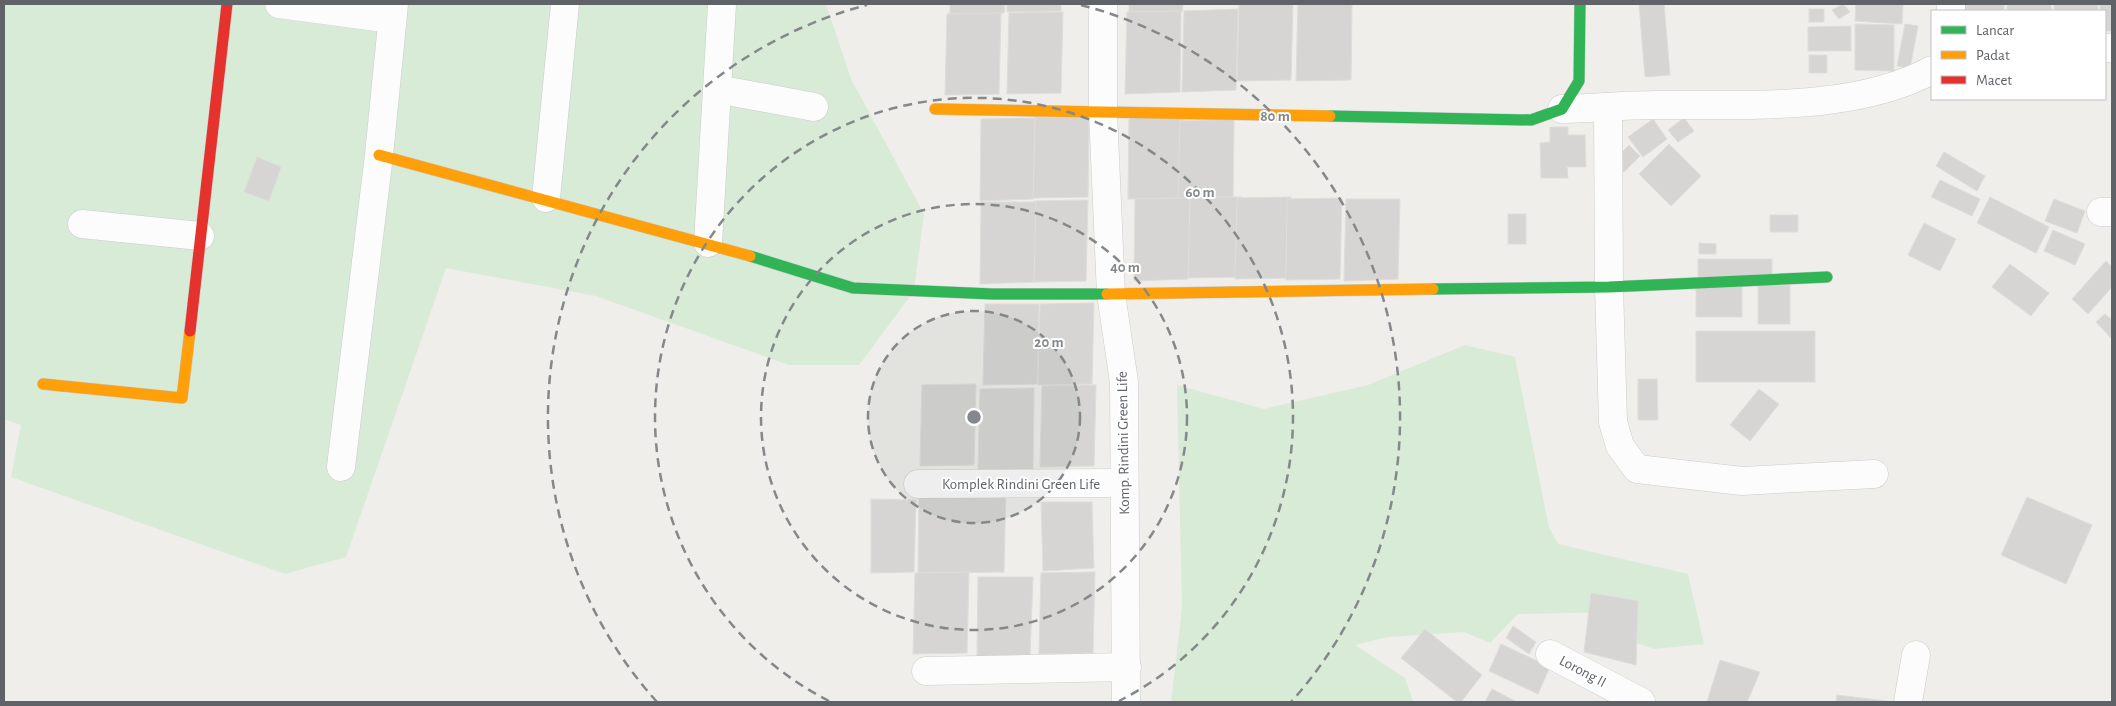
<svg xmlns="http://www.w3.org/2000/svg" width="2116" height="706" viewBox="0 0 2116 706" font-family="'Alegreya Sans',sans-serif">
  <style>
    .green { fill: #d8ebd6 }
    .building { fill: #d6d5d3; stroke: #deddd9 }
    .lines { fill: none; stroke-linecap: round; stroke-linejoin: round }
    .street-casing { stroke: #cbcccc; stroke-width: 29 }
    .fast-casing { stroke: #cacacb; stroke-width: 12 }
    .slow-casing { stroke: #cacacb; stroke-width: 12 }
    .jam-casing { stroke: #cacacb; stroke-width: 12 }
    .street { stroke: #fdfcfc; stroke-width: 28 }
    .fast { stroke: #30b455; stroke-width: 11 }
    .slow { stroke: #ff9f0a; stroke-width: 11 }
    .jam { stroke: #e5322d; stroke-width: 11 }
    .ring { fill: none; stroke: #84888a; stroke-width: 2.5; stroke-dasharray: 9 6 }
    .labels { text-anchor: middle; stroke-width: 4; stroke-linejoin: round; paint-order: stroke }
    .street-label { font-size: 15px; fill: #5f6368; stroke: #fff }
    .centre { fill: #84888a; stroke: #fff; stroke-width: 2.5 }
    .ring-label { font-size: 15px; text-anchor: middle; font-weight: bold; fill: #84888a; stroke: #fff; stroke-width: 4; stroke-linejoin: round; paint-order: stroke }
  </style>
  <rect width="100%" height="100%" fill="#efeeea"/>
  <!-- green -->
  <g class="green">
    <polygon points="4,4 826,4 851,79 924,214 914,291 859,365 789,365 596,296 446,268 346,557 285,574 11,477 21,425 4,419"/>
    <polygon points="1465,345 1515,357 1549,528 1558,544 1688,574 1704,644 1654,649 1625,639 1620,612 1518,614 1490,643 1464,632 1388,637 1355,645 1405,678 1413,702 1171,702 1182,608 1177,385 1264,409 1368,385"/>
  </g>
  <!-- building -->
  <g class="building">
    <polygon points="950,4 1005,4 1004,13 950,14"/>
    <polygon points="1007,4 1061,4 1061,11 1007,12"/>
    <polygon points="1129,4 1183,4 1182,12 1129,14"/>
    <polygon points="1239,4 1293,4 1291,80 1237,81"/>
    <polygon points="1298,4 1352,4 1351,80 1296,81"/>
    <polygon points="1639,4 1664,4 1670,75 1645,77"/>
    <polygon points="1843,4 1850,12 1839,19 1832,10"/>
    <polygon points="1856,4 1903,4 1902,24 1855,21"/>
    <rect x="1960" y="4" width="44" height="7"/>
    <rect x="2007" y="4" width="44" height="7"/>
    <rect x="2054" y="4" width="44" height="7"/>
    <polygon points="2100,4 2112,4 2112,31 2105,31 2105,11 2100,11"/>
    <polygon points="1238,9 1236,90 1182,92 1184,11"/>
    <rect x="1809" y="9" width="15" height="13"/>
    <polygon points="1181,11 1180,92 1125,94 1127,12"/>
    <polygon points="1063,12 1061,93 1007,94 1009,13"/>
    <polygon points="1001,13 999,94 945,95 947,14"/>
    <polygon points="1855,24 1894,25 1894,71 1855,70"/>
    <polygon points="1905,24 1918,26 1910,68 1897,66"/>
    <polygon points="1851,26 1851,51 1808,51 1808,27"/>
    <rect x="1809" y="55" width="18" height="18"/>
    <polygon points="1035,117 1089,117 1088,197 1033,198"/>
    <polygon points="1184,117 1181,198 1128,199 1129,118"/>
    <polygon points="1035,118 1033,199 980,201 981,119"/>
    <polygon points="1684,118 1694,131 1678,142 1668,130"/>
    <polygon points="1234,119 1233,201 1178,202 1180,121"/>
    <polygon points="1653,119 1667,139 1643,157 1628,137"/>
    <polygon points="1550,127 1568,127 1568,135 1585,135 1586,167 1567,167 1568,178 1541,178 1540,143 1550,142"/>
    <polygon points="1669,144 1701,176 1671,206 1639,174"/>
    <polygon points="1629,145 1640,156 1624,172 1613,161"/>
    <polygon points="1944,152 1985,176 1977,191 1936,166"/>
    <polygon points="257,157 281,167 269,201 244,192"/>
    <polygon points="1940,180 1980,199 1972,216 1931,197"/>
    <polygon points="1188,197 1242,197 1240,277 1186,278"/>
    <polygon points="1291,197 1289,278 1235,279 1237,198"/>
    <polygon points="1990,197 2049,227 2036,253 1977,223"/>
    <polygon points="1190,198 1188,279 1134,281 1135,199"/>
    <polygon points="1342,198 1340,279 1286,280 1287,199"/>
    <polygon points="1346,199 1400,199 1398,279 1344,281"/>
    <polygon points="2054,199 2085,211 2077,233 2045,221"/>
    <polygon points="1088,200 1086,281 1032,282 1034,201"/>
    <polygon points="981,202 1036,202 1034,282 980,284"/>
    <rect x="1508" y="214" width="18" height="30"/>
    <rect x="1770" y="215" width="28" height="17"/>
    <polygon points="1924,223 1956,239 1940,271 1908,255"/>
    <polygon points="2053,230 2085,244 2075,265 2044,251"/>
    <polygon points="1699,243 1716,244 1716,254 1699,254"/>
    <rect x="1698" y="259" width="74" height="20"/>
    <polygon points="2106,261 2112,267 2112,287 2088,314 2072,299"/>
    <polygon points="2010,264 2049,293 2031,316 1992,287"/>
    <rect x="1696" y="282" width="46" height="35"/>
    <rect x="1758" y="285" width="32" height="39"/>
    <polygon points="1094,303 1092,384 1038,385 1040,304"/>
    <polygon points="985,304 1039,304 1037,384 983,385"/>
    <polygon points="2105,314 2112,320 2112,339 2096,322"/>
    <rect x="1696" y="331" width="119" height="51"/>
    <polygon points="1638,379 1657,379 1658,420 1638,420"/>
    <polygon points="976,384 974,465 920,466 922,385"/>
    <polygon points="1096,385 1094,466 1040,467 1042,386"/>
    <polygon points="1034,388 1033,469 978,471 980,389"/>
    <polygon points="1759,389 1779,404 1750,441 1730,425"/>
    <polygon points="1006,487 1004,572 918,573 919,490"/>
    <polygon points="2027,497 2092,525 2066,584 2001,555"/>
    <polygon points="871,499 916,500 914,572 871,573"/>
    <polygon points="1041,502 1092,502 1094,568 1043,571"/>
    <polygon points="969,572 967,653 913,654 915,573"/>
    <polygon points="1095,572 1093,653 1039,654 1041,573"/>
    <polygon points="978,577 1033,577 1030,657 977,658"/>
    <polygon points="1591,593 1638,601 1636,665 1584,652"/>
    <polygon points="1513,626 1536,642 1529,654 1506,638"/>
    <polygon points="1425,629 1482,675 1461,702 1457,702 1401,658"/>
    <polygon points="1501,644 1550,667 1538,694 1489,671"/>
    <polygon points="1720,660 1760,672 1747,702 1707,702"/>
    <polygon points="1492,689 1517,702 1485,702"/>
    <polygon points="1837,695 1887,701 1887,702 1836,702"/>
  </g>
  <g class="lines">
    <!-- street casing -->
    <g class="street-casing">
      <g id="street">
        <polyline points="279,4 392,19"/>
        <polyline points="1103,4 1103,112 1111,294 1124,382 1126,702"/>
        <polyline points="1951,11 1951,4"/>
        <polyline points="2105,48 2112,48"/>
        <polyline points="717,89 814,107"/>
        <polyline points="1608,107 1609,287 1613,422 1620,446 1637,469 1742,481 1874,474"/>
        <path d="M 1562,109 C 1594,108 1626,105 1658,105 C 1745,104 1854,112 1932,70"/>
        <polyline points="546,198 565,4"/>
        <polyline points="2101,212 2112,212"/>
        <polyline points="82,224 200,236"/>
        <polyline points="708,243 722,4"/>
        <polyline points="341,467 379,155 394,4"/>
        <polyline points="918,484 1124,483"/>
        <polyline points="1550,654 1641,702"/>
        <polyline points="926,671 1127,667"/>
        <polyline points="1908,702 1916,655"/>
      </g>
    </g>
    <!-- fast casing -->
    <g class="fast-casing">
      <g id="fast">
        <polyline points="1330,116 1531,120 1562,109 1579,81 1580,4"/>
        <polyline points="750,256 853,288 993,294 1107,294"/>
        <polyline points="1433,289 1609,287 1827,277"/>
      </g>
    </g>
    <!-- slow casing -->
    <g class="slow-casing">
      <g id="slow">
        <polyline points="935,109 1330,116"/>
        <polyline points="379,155 750,256"/>
        <polyline points="1107,294 1433,289"/>
        <polyline points="43,384 182,398 190,331"/>
      </g>
    </g>
    <!-- jam casing -->
    <g class="jam-casing">
      <polyline id="jam" points="190,331 227,4"/>
    </g>
    <!-- street -->
    <use href="#street" class="street"/>
    <!-- fast -->
    <use href="#fast" class="fast"/>
    <!-- slow -->
    <use href="#slow" class="slow"/>
    <!-- jam -->
    <use href="#jam" class="jam"/>
  </g>
  <!-- distance rings -->
  <circle cx="974" cy="417" r="106" fill="#84888a" fill-opacity=".12"/>
  <g class="ring">
    <circle cx="974" cy="417" r="106"/>
    <circle cx="974" cy="417" r="213"/>
    <path d="M829 701A319 319 0 1 1 1119 701"/>
    <path d="M657 702A426 426 0 0 1 867 5M1081 5A426 426 0 0 1 1291 702"/>
  </g>
  <g class="labels">
    <!-- street labels -->
    <g class="street-label">
      <text transform="translate(1123 443) rotate(-91)" y="5">Komp. Rindini Green Life</text>
      <text x="1021" y="489">Komplek Rindini Green Life</text>
      <text transform="translate(1583 671) rotate(28)" y="5">Lorong II</text>
    </g>
  </g>
  <circle cx="974" cy="417" r="8" class="centre"/>
  <g class="ring-label">
    <text x="1275" y="121">80 m</text>
    <text x="1200" y="197">60 m</text>
    <text x="1125" y="272">40 m</text>
    <text x="1049" y="347">20 m</text>
  </g>
  <!-- border -->
  <rect width="2116" height="706" fill="none" stroke="#5f6368" stroke-width="10"/>
  <!-- legend -->
  <rect x="1931" y="10" width="175" height="90" fill="#ffffff" stroke="#bfc1c3"/>
  <rect x="1941" y="26" width="25" height="8" fill="#30b455" stroke="#bfc1c3"/>
  <text x="1976" y="35" font-size="15" fill="#5f6368">Lancar</text>
  <rect x="1941" y="51" width="25" height="8" fill="#ff9f0a" stroke="#bfc1c3"/>
  <text x="1976" y="60" font-size="15" fill="#5f6368">Padat</text>
  <rect x="1941" y="76" width="25" height="8" fill="#e5322d" stroke="#bfc1c3"/>
  <text x="1976" y="85" font-size="15" fill="#5f6368">Macet</text>
</svg>
